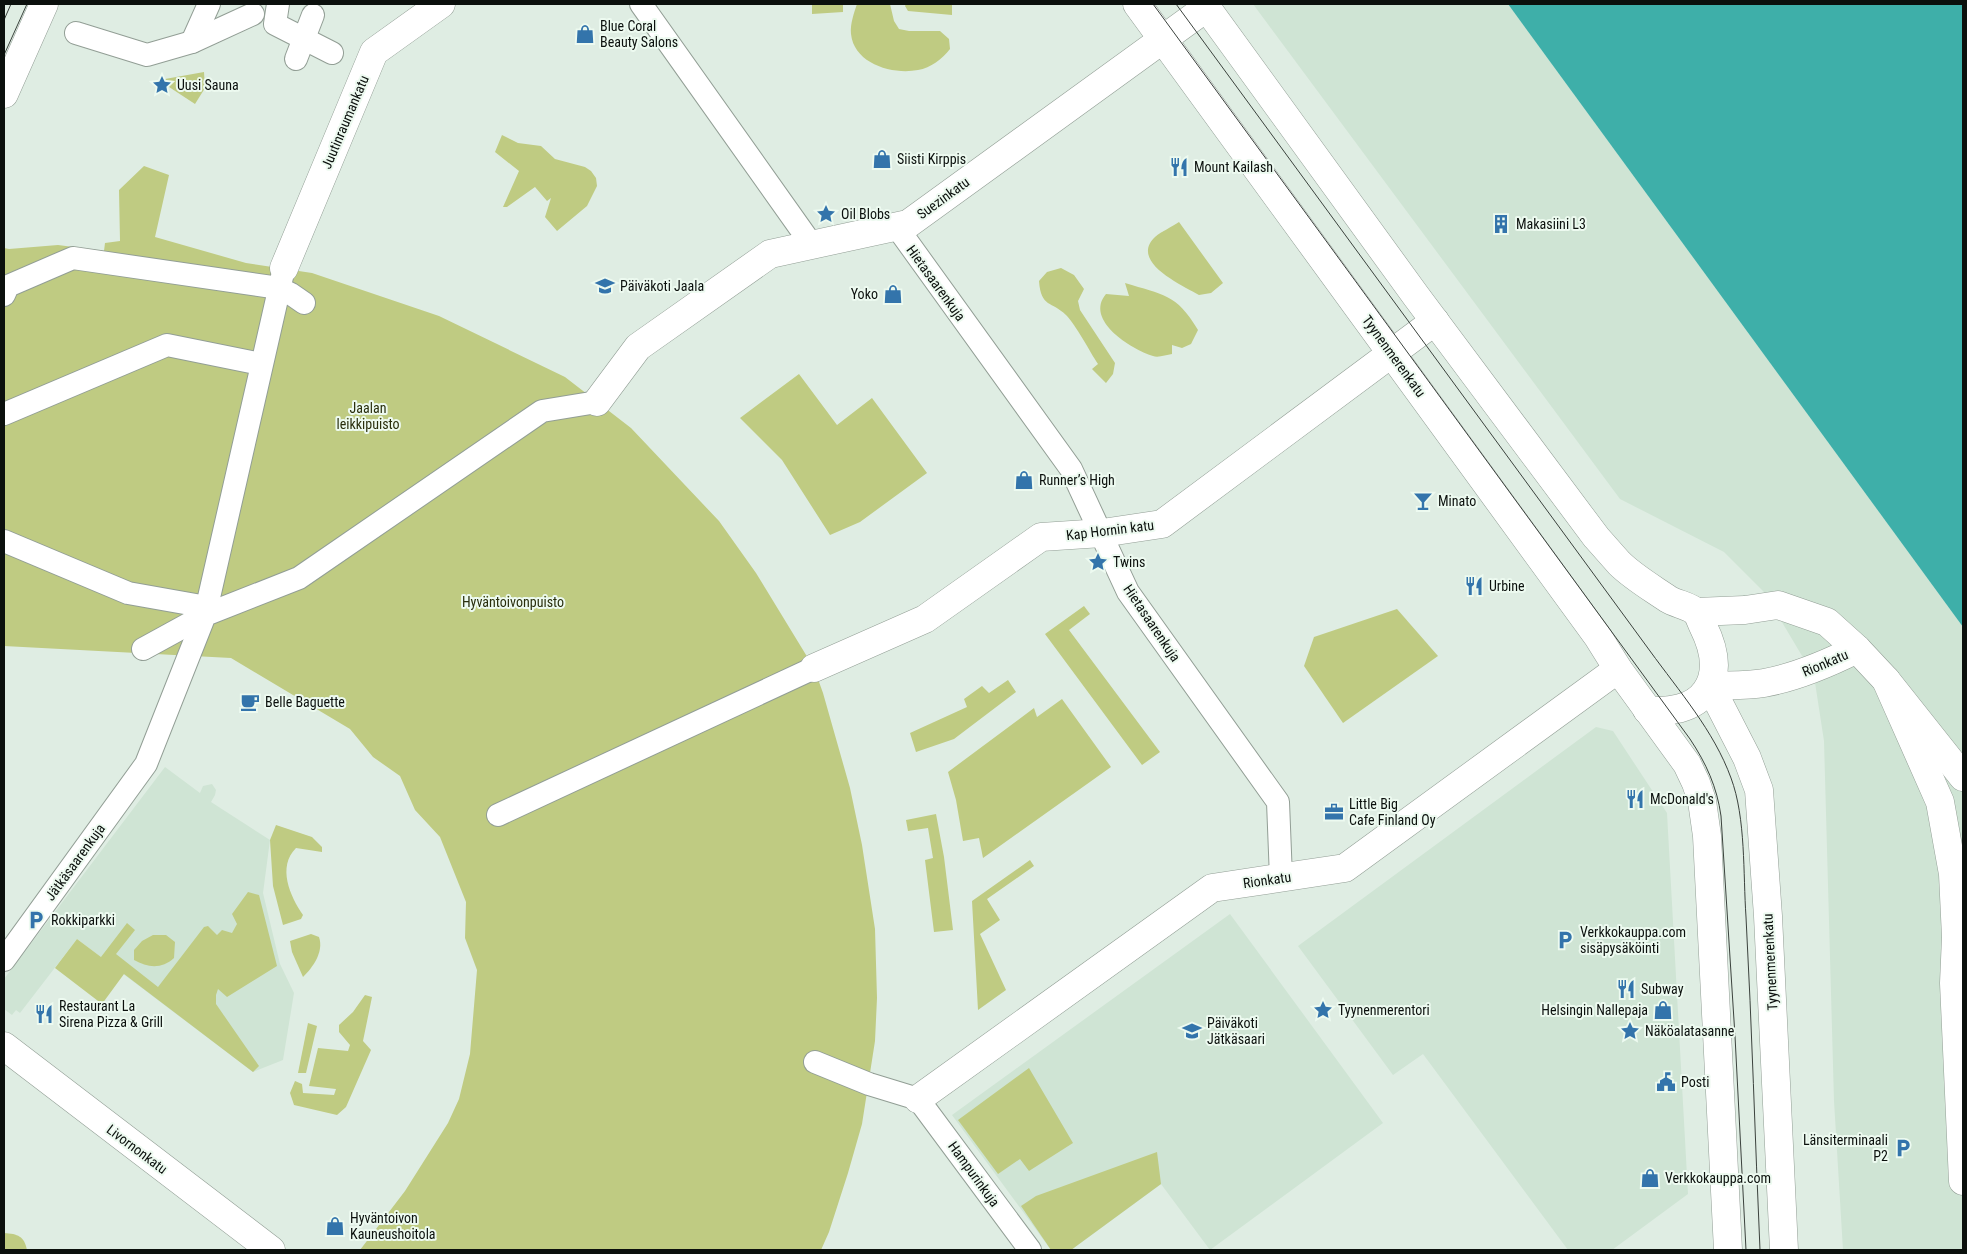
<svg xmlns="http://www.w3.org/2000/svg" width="1967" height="1254" viewBox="0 0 1967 1254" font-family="'Roboto Condensed',sans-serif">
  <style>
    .built { fill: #cfe4d4 }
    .green { fill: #bfcb82 }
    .water { fill: #3eafa9 }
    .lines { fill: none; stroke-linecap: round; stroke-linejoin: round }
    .pedestrian-casing { stroke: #929e95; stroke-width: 24 }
    .minor-casing { stroke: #929e95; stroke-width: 29 }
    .tertiary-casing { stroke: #929e95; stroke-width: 29 }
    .secondary-casing { stroke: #929e95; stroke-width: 29 }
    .pedestrian { stroke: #fff; stroke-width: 22 }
    .minor { stroke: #fff; stroke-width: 28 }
    .tertiary { stroke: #fff; stroke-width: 28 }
    .secondary { stroke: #fff; stroke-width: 28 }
    .tram { stroke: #3b423d; stroke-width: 1 }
    .labels { text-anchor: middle; stroke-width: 4; stroke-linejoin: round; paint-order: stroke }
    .poi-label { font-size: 14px; fill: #0b100d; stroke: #edfaf0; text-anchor: start }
    .street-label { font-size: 14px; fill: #0b100d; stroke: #edfaf0 }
    .park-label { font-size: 14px; fill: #292e0c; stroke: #edfaf0 }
  </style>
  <rect width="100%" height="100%" fill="#dfede3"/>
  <!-- built -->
  <g class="built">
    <polygon points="1253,4 1508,4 1963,627 1963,1250 1843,1250 1834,1101 1824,741 1814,676 1764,592 1724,552 1620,499"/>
    <polygon points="1596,727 1613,731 1667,813 1688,1194 1612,1250 1568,1250 1423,1054 1393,1075 1298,946"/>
    <polygon points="165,767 200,793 203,786 212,784 216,790 215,795 211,802 270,840 263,893 280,964 294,993 283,1060 253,1072 77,939 20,1013 16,1010 12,1015 4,1009 4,979"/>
    <polygon points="1230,914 1383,1123 1210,1250 1161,1184 1071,1250 1051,1250 952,1115"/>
  </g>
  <!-- green -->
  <g class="green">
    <polygon points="812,4 843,4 843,12 812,14"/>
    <path d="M 857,4 L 890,4 L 894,21 L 899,29 L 909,31 L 940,31 L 949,39 L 950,49 C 942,59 931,68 918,70 C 893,75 854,64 851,34 C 850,24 854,13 857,4 Z"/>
    <polygon points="906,4 952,4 952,15 908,11 905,6"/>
    <polygon points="204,72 205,88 195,104 166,85 165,79"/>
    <polygon points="502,135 518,143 541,146 555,159 585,167 591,171 596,178 597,186 587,206 557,231 545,217 551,198 547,201 535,187 507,207 503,207 519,171 495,152"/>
    <polygon points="144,166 169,175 155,237 246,263 312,273 439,316 565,377 631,428 719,521 756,573 814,668 823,693 850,788 862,845 875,929 877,998 875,1041 862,1124 848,1173 829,1232 821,1250 360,1250 405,1191 448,1123 459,1099 470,1054 477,970 465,938 466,902 440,837 415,810 400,776 373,757 350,729 231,658 4,646 4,248 9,249 58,245 104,251 105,243 120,241 119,190"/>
    <path d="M 1179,222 L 1223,283 L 1211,293 L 1199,295 C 1182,285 1129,262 1155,237 C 1162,231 1172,227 1179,222 Z"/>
    <path d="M 1061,268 L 1074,275 L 1084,289 L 1078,301 L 1080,310 L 1115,363 L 1113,374 L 1106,383 L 1092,369 L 1098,364 C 1090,352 1076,325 1066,315 C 1052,301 1041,308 1039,281 L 1047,272 Z"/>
    <path d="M 1125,283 C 1163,295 1176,293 1198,330 L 1191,344 L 1182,348 L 1172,345 L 1172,354 C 1166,355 1158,358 1153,356 C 1131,349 1084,320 1106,294 L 1129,296 Z"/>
    <polygon points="799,374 837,425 872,398 927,473 860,522 830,535 782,460 740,418"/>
    <polygon points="1084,606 1090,614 1069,630 1160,752 1142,765 1045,634"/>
    <polygon points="1397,609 1438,656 1343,723 1304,666 1314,637"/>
    <polygon points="1008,680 1016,692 954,739 916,752 910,733 967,707 964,699 982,686 989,693"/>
    <polygon points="1062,699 1111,767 983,858 979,838 963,841 956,800 948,772 1034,708 1037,717"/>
    <polygon points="936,814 944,857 953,930 934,932 925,860 933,858 928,828 908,831 906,820"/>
    <path d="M 276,825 L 312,837 L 322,847 L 322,852 L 296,848 C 277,867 290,896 303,915 L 301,919 L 283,925 L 273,886 L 270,840 Z"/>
    <polygon points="1030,860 1034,866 987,899 1000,920 980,934 1006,990 978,1010 972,901"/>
    <polygon points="248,892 259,895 277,966 227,997 218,989 216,995 216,1004 259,1066 253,1072 124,974 102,1004 55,968 77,939 101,957 127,923 135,930 116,954 158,987 204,927 208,926 217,935 222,930 232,933 237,924 232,914"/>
    <path d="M 311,934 L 319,937 C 324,952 313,967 303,977 L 292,952 L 290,941 Z"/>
    <path d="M 153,935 L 166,935 L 175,942 L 174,958 C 162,969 148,968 134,960 L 134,950 L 142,941 Z"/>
    <polygon points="365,995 372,997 363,1041 371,1050 346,1107 337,1115 294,1105 290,1093 295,1081 302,1084 303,1093 334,1095 336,1089 309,1086 318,1048 348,1051 350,1045 339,1032 339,1025 353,1012"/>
    <polygon points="308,1023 317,1026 306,1073 298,1073"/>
    <polygon points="1029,1068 1073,1143 1029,1171 1020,1159 998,1174 958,1120"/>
    <polygon points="1157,1152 1161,1184 1071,1250 1051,1250 1021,1206 1036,1196"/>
    <path d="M 4,1233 C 18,1234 24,1236 27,1250 L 4,1250 Z"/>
  </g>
  <!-- water -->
  <polygon class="water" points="1508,4 1963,4 1963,627"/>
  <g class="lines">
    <!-- pedestrian casing -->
    <g class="pedestrian-casing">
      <g id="pedestrian">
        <polyline points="278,4 275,24 332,53"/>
        <polyline points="641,4 812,245"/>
        <polyline points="76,33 147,55 192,42 253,14"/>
        <polyline points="192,42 209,4"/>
        <polyline points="296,59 313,15"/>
        <polyline points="896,226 1071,469 1128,592 1278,802 1281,878"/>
        <polyline points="4,295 8,286 73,258 279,288 291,294 304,303"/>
        <polyline points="4,414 167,345 261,364"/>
        <polyline points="4,541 128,593 207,607"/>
        <polyline points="143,649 205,615 284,268"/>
        <polyline points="498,815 814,668"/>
        <polyline points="4,960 146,764 205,615 299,578 542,411 597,402"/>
        <polyline points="815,1062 869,1084 918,1099 1030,1250"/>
      </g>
    </g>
    <!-- minor casing -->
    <g class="minor-casing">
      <g id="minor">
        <polyline points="284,268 374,52 441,4"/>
        <polyline points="597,402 638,347 770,254 908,224 1206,8"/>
        <polyline points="1696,612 1745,610 1778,605 1827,622 1857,649 1886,680 1963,777"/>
        <polyline points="814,668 925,619 1041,537 1102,533 1162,524 1435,321"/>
        <polyline points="1886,680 1940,802 1953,874 1956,937 1954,983 1963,1181"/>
        <path d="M 1710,686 C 1727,685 1746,686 1764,683 C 1797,677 1827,664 1857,649"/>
        <polyline points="4,1046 271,1250"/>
        <polyline points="918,1099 1212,888 1345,868 1618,669"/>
      </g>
    </g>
    <!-- tertiary casing -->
    <g class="tertiary-casing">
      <polyline id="tertiary" points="4,94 44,4"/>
    </g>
    <!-- secondary casing -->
    <g class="secondary-casing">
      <g id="secondary">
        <polyline points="1137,4 1598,637 1618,669 1687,764 1696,783 1702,801 1707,836 1728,1250"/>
        <path d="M 1204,4 L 1416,296 L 1596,537 C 1603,545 1611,554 1619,563 C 1633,577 1652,588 1668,599 C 1676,604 1690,606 1696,612 C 1699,615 1701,622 1703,626 C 1713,646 1720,671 1706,691 C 1694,709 1667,713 1647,710"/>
        <polyline points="1710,686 1747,758 1759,790 1768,916 1784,1250"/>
      </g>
    </g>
    <!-- pedestrian -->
    <use href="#pedestrian" class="pedestrian"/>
    <!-- minor -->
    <use href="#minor" class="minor"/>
    <!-- tertiary -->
    <use href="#tertiary" class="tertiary"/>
    <!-- secondary -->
    <use href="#secondary" class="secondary"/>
    <!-- tram -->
    <g class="tram">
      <path d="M 1153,4 L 1690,739 C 1706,763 1717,787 1721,816 L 1735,1036 L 1746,1250"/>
      <path d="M 1176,4 L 1650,651 C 1679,691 1714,731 1731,778 C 1746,818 1743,874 1746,917 C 1752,1028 1755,1139 1760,1250"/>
      <polyline points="4,20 11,4"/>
      <polyline points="4,55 27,4"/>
    </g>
  </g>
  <!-- icons -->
  <defs>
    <g id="shop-bare" transform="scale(1.5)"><path d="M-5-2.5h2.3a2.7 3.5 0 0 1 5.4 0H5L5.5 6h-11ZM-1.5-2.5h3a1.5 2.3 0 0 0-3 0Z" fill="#3374ab" stroke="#edfaf0" stroke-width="2.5" paint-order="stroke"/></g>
    <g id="sight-bare" transform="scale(1.5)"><path d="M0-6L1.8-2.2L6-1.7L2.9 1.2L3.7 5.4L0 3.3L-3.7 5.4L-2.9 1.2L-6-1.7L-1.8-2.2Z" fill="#3374ab" stroke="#edfaf0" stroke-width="2.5" paint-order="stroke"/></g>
    <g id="restaurant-bare" transform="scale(1.5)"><path d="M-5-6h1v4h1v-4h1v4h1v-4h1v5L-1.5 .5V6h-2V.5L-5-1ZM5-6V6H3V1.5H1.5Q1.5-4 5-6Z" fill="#3374ab" stroke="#edfaf0" stroke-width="2.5" paint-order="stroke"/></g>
    <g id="building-bare" transform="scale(1.5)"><path d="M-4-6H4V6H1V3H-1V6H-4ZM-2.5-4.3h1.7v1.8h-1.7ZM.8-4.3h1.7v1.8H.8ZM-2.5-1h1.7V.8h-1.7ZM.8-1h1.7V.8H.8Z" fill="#3374ab" stroke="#edfaf0" stroke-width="2.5" paint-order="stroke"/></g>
    <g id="school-bare" transform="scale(1.5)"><path d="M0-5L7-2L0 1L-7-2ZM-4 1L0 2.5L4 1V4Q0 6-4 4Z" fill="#3374ab" stroke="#edfaf0" stroke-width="2.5" paint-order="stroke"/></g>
    <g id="bar-bare" transform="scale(1.5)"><path d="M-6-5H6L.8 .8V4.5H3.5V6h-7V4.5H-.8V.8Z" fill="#3374ab" stroke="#edfaf0" stroke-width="2.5" paint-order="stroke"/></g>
    <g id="cafe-bare" transform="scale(1.5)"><path d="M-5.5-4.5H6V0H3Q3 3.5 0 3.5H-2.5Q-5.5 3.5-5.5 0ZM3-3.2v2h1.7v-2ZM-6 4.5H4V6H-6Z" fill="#3374ab" stroke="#edfaf0" stroke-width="2.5" paint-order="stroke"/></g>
    <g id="office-bare" transform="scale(1.5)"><path d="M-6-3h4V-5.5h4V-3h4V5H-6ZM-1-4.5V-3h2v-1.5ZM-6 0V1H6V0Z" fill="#3374ab" stroke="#edfaf0" stroke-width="2.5" paint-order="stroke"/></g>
    <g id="parking-bare" transform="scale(1.5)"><path d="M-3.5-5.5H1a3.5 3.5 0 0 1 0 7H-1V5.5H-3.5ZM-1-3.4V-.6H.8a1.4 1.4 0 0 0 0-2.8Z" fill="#3374ab" stroke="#edfaf0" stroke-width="2.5" paint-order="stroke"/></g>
    <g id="civic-bare" transform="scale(1.5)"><path d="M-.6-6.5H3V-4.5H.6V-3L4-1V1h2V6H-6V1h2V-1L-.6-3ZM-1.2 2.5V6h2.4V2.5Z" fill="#3374ab" stroke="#edfaf0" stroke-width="2.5" paint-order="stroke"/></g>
  </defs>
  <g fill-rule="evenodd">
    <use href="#shop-bare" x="585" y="34"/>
    <use href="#sight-bare" x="162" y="85"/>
    <use href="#shop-bare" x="882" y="159"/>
    <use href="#restaurant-bare" x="1179" y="167"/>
    <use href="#sight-bare" x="826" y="214"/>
    <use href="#building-bare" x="1501" y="224"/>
    <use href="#school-bare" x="605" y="286"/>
    <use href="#shop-bare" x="893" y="294"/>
    <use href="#shop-bare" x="1024" y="480"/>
    <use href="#bar-bare" x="1423" y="501"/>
    <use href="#sight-bare" x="1098" y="562"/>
    <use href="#restaurant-bare" x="1474" y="586"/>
    <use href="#cafe-bare" x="250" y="702"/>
    <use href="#restaurant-bare" x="1635" y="799"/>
    <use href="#office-bare" x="1334" y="812"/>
    <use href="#parking-bare" x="36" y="920"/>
    <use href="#parking-bare" x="1565" y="940"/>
    <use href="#restaurant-bare" x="1626" y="989"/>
    <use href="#sight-bare" x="1323" y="1010"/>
    <use href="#shop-bare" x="1663" y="1010"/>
    <use href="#restaurant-bare" x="44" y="1014"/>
    <use href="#school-bare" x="1192" y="1031"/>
    <use href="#sight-bare" x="1630" y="1031"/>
    <use href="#civic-bare" x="1666" y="1082"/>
    <use href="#parking-bare" x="1903" y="1148"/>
    <use href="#shop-bare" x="1650" y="1178"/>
    <use href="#shop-bare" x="335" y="1226"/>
  </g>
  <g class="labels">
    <!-- poi labels -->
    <g class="poi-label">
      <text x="600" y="31">Blue Coral<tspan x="600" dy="16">Beauty Salons</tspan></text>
      <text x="177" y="90">Uusi Sauna</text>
      <text x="897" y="164">Siisti Kirppis</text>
      <text x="1194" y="172">Mount Kailash</text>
      <text x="841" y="219">Oil Blobs</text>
      <text x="1516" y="229">Makasiini L3</text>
      <text x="620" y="291">Päiväkoti Jaala</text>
      <text x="878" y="299" text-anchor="end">Yoko</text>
      <text x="1039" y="485">Runner’s High</text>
      <text x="1438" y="506">Minato</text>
      <text x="1113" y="567">Twins</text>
      <text x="1489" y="591">Urbine</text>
      <text x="265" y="707">Belle Baguette</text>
      <text x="1650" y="804">McDonald's</text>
      <text x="1349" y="809">Little Big<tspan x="1349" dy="16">Cafe Finland Oy</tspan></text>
      <text x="51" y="925">Rokkiparkki</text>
      <text x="1580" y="937">Verkkokauppa.com<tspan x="1580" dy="16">sisäpysäköinti</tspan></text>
      <text x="1641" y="994">Subway</text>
      <text x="59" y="1011">Restaurant La<tspan x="59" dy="16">Sirena Pizza &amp; Grill</tspan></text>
      <text x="1338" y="1015">Tyynenmerentori</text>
      <text x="1648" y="1015" text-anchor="end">Helsingin Nallepaja</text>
      <text x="1207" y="1028">Päiväkoti<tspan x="1207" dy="16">Jätkäsaari</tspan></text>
      <text x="1645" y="1036">Näköalatasanne</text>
      <text x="1681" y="1087">Posti</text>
      <text x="1888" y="1145" text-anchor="end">Länsiterminaali<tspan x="1888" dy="16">P2</tspan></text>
      <text x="1665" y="1183">Verkkokauppa.com</text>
      <text x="350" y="1223">Hyväntoivon<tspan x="350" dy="16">Kauneushoitola</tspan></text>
    </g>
    <!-- street labels -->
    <g class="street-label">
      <text transform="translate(345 122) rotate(-67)" y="5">Juutinraumankatu</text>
      <text transform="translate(943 198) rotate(-36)" y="5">Suezinkatu</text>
      <text transform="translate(936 283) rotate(54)" y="5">Hietasaarenkuja</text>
      <text transform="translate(1394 356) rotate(54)" y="5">Tyynenmerenkatu</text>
      <text transform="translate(1110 530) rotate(-7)" y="5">Kap Hornin katu</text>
      <text transform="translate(1152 623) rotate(56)" y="5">Hietasaarenkuja</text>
      <text transform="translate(1825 663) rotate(-23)" y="5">Rionkatu</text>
      <text transform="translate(75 862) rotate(-54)" y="5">Jätkäsaarenkuja</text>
      <text transform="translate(1267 880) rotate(-8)" y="5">Rionkatu</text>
      <text transform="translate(1770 962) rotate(-93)" y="5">Tyynenmerenkatu</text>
      <text transform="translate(137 1149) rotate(37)" y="5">Livornonkatu</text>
      <text transform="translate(974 1174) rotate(54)" y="5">Hampurinkuja</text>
    </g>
    <!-- park labels -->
    <g class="park-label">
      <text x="368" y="413">Jaalan<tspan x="368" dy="16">leikkipuisto</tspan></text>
      <text x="513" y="607">Hyväntoivonpuisto</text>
    </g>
  </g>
  <!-- border -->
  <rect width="1967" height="1254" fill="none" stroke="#0b100d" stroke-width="10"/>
</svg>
